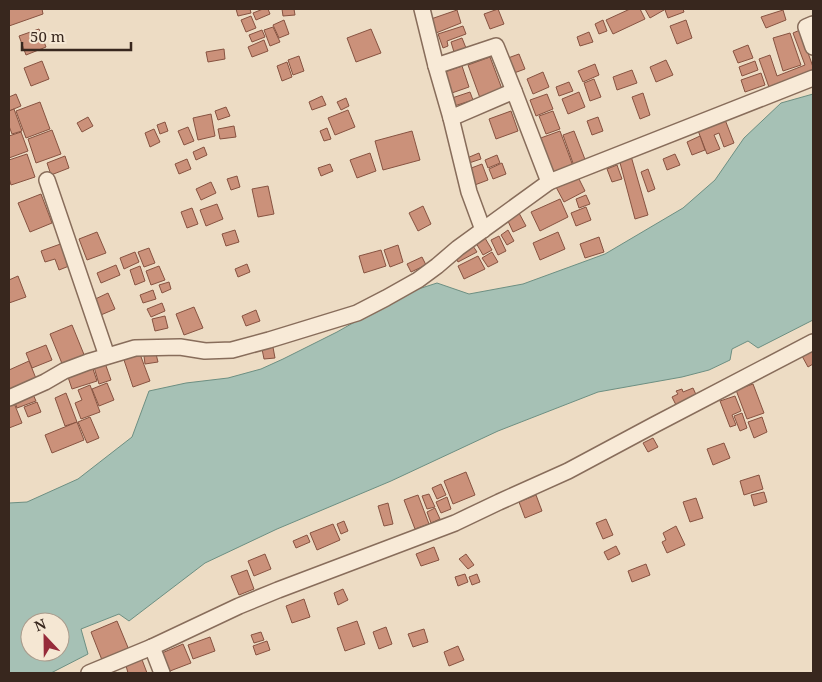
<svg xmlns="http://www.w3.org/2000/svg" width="822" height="682" viewBox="0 0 822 682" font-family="'Noto Serif',serif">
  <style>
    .water { fill: #a6c1b5; stroke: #6d8f82; fill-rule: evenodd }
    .building { fill: #cb917a; stroke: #875341 }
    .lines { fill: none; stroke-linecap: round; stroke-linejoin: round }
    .minor-casing { stroke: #886d5b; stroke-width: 18 }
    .minor { stroke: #f8ead7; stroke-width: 15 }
  </style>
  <rect width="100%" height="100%" fill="#eddcc4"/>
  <!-- water -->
  <path class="water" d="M 813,94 L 813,320 L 758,348 L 748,341 L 732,349 L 730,360 L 709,370 L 682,377 L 598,392 L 498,431 L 391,481 L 277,529 L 205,563 L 129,621 L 119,614 L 81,629 L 88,654 L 51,673 L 9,673 L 9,503 L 27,502 L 78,479 L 132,437 L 149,391 L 186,383 L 228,378 L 261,369 L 283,359 L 337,332 L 406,293 L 437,283 L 469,294 L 523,284 L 605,254 L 683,208 L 715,180 L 744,138 L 781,103 ZM 30,622 L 60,622 L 60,652 L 30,652 Z"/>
  <!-- building -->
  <g class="building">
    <polygon points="9,9 42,9 43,14 9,26"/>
    <polygon points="236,9 250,9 251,13 238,16"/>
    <polygon points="263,9 268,9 270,14 256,20 253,13"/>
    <polygon points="282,9 294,9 295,15 283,16"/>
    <polygon points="498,9 504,24 490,29 484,14"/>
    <polygon points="630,9 640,9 645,19 613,34 606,20"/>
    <polygon points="645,9 663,9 664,10 650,18"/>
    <polygon points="668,9 683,9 684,12 668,18 665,10"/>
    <polygon points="457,10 461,23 436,33 431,19"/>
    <polygon points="783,10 786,20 766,28 761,17"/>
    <polygon points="251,16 256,28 246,32 241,20"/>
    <polygon points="284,20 289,34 279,38 273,25"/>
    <polygon points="603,20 607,31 599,34 595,24"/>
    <polygon points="686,20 692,38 677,44 670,26"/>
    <polygon points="463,26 466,34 447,41 448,46 443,48 438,34"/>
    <polygon points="273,27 280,42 270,46 264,30"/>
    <polygon points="39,29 46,47 26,55 19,36"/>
    <polygon points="371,29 381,53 356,62 347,38"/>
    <polygon points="262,30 265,37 252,42 249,35"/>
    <polygon points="800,30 813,67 813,74 770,90 759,59 770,55 777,76 805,65 793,33"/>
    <polygon points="589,32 593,42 580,46 577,37"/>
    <polygon points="790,33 801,65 783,71 773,38"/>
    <polygon points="462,38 466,48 454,52 451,42"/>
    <polygon points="264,40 268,51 252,57 248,47"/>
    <polygon points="748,45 753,58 738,63 733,51"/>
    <polygon points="224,49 225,59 208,62 206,52"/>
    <polygon points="519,54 525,69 514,73 508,58"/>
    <polygon points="299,56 304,71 293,75 288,60"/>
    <polygon points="490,57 502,89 480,98 468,65"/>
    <polygon points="666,60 673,75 656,82 650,67"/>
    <polygon points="42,61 49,79 31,86 24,68"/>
    <polygon points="755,61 758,70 742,76 739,67"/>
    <polygon points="287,62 292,77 282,81 277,66"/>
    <polygon points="595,64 599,75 583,82 578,71"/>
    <polygon points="462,66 469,87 446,95 439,74"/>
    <polygon points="632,70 637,83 617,90 613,77"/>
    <polygon points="543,72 549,87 533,94 527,79"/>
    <polygon points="761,73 765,85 745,92 741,80"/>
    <polygon points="594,79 601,97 590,101 584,83"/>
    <polygon points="569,82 573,91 559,96 556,87"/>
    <polygon points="470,92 473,100 451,107 449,99"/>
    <polygon points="579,92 585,107 568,114 562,99"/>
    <polygon points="643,93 650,115 640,119 632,97"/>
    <polygon points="16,94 21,106 9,111 9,97"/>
    <polygon points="547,94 553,109 536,116 530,100"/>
    <polygon points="322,96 326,105 312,110 309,102"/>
    <polygon points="346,98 349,106 341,110 337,102"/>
    <polygon points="40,102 50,129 26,138 16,111"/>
    <polygon points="226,107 230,116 218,120 215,111"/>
    <polygon points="14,109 22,131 12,134 9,126 9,111"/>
    <polygon points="348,110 355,127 335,135 328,118"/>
    <polygon points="511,111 518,131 496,139 489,119"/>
    <polygon points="553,111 560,129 546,134 539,116"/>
    <polygon points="211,114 215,136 198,140 193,118"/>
    <polygon points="88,117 93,126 82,132 77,123"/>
    <polygon points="598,117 603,131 592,135 587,121"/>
    <polygon points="724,117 734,143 724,147 719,133 714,135 720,149 707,154 697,128"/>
    <polygon points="165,122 168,131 160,134 157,125"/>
    <polygon points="234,126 236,137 220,139 218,129"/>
    <polygon points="188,127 194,141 184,145 178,131"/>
    <polygon points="327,128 331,139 324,141 320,131"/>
    <polygon points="154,129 160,142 150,147 145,133"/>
    <polygon points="52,130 61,154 36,163 28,139"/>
    <polygon points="412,131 420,160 383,170 375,141"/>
    <polygon points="560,131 573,166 551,174 538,139"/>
    <polygon points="574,131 586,162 574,166 563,135"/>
    <polygon points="21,132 28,151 9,158 9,136"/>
    <polygon points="700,136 705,150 692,155 687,142"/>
    <polygon points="204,147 207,155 196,160 193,152"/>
    <polygon points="370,153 376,171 357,178 350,160"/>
    <polygon points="479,153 481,159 469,163 467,158"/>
    <polygon points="27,154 35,177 11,185 9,178 9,160"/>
    <polygon points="675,154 680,165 667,170 663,159"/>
    <polygon points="497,155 500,163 488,168 485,160"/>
    <polygon points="65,156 69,168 51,175 47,163"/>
    <polygon points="631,156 648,215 635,219 619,159"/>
    <polygon points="187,159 191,169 179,174 175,164"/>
    <polygon points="502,163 506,174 493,179 489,169"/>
    <polygon points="330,164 333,171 321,176 318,168"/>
    <polygon points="482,164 488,180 472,186 466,170"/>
    <polygon points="617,165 622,179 612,182 607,169"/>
    <polygon points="648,169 655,189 648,192 641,172"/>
    <polygon points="577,175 585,191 564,202 556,187"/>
    <polygon points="237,176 240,187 231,190 227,179"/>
    <polygon points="211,182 216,193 201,200 196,189"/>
    <polygon points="268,186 274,214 258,217 252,189"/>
    <polygon points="41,194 52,223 30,232 18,203"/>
    <polygon points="586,195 590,204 579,208 576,199"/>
    <polygon points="560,199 568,217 540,231 531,212"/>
    <polygon points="217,204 223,219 206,226 200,210"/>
    <polygon points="423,206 431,224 418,231 409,213"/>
    <polygon points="586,207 591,220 576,226 571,213"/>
    <polygon points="192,208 198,224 187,228 181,212"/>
    <polygon points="519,213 526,226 513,232 507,219"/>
    <polygon points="235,230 239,242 226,246 222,234"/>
    <polygon points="508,230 514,241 507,245 501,235"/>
    <polygon points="97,232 106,253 87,260 79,239"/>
    <polygon points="558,232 565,249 540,260 533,243"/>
    <polygon points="499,236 506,251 498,255 491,240"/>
    <polygon points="599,237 604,252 585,258 580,244"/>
    <polygon points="485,238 492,250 483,255 476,243"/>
    <polygon points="66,242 74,264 59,270 55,259 45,262 41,251"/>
    <polygon points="398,245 403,262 390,267 384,250"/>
    <polygon points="473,246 477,252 458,262 455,256"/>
    <polygon points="149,248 155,263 144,267 138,252"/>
    <polygon points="381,250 386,266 364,273 359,256"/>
    <polygon points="135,252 139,262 124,269 120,258"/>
    <polygon points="492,252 498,262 488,267 482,258"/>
    <polygon points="478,256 485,269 464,279 458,266"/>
    <polygon points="422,257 426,265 411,272 407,264"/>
    <polygon points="247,264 250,272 238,277 235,269"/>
    <polygon points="116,265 120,275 101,283 97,273"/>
    <polygon points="140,266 145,281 135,285 130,270"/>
    <polygon points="159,266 165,280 151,285 146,271"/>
    <polygon points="18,276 26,297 9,303 9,280"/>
    <polygon points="169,282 171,289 162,293 159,285"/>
    <polygon points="153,290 156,299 143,303 140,295"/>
    <polygon points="108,293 115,309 96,317 89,302"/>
    <polygon points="162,303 165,311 151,317 147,309"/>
    <polygon points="194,307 203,328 184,335 176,314"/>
    <polygon points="256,310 260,321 246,326 242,316"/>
    <polygon points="165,316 168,328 155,331 152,319"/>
    <polygon points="72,325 85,357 63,366 50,334"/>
    <polygon points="272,342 275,358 264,359 261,344"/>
    <polygon points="46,345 52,360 32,368 26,353"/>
    <polygon points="813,350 813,364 808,367 802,356"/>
    <polygon points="140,354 150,381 133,387 124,360"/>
    <polygon points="156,354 158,362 145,364 144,356"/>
    <polygon points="29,361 37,381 9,391 9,370"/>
    <polygon points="105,363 111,380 99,384 94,367"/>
    <polygon points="92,366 97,381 72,389 67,374"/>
    <polygon points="107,383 114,400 99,406 92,389"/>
    <polygon points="753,384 764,413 747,419 736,390"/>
    <polygon points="90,385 100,412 81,419 75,403 82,400 78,390"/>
    <polygon points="693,388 698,399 677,407 672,397 678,394 676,391 682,389 683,392"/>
    <polygon points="32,392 36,401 17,408 14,400"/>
    <polygon points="66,393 77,422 65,426 55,398"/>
    <polygon points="735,396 741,411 732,415 736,425 730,427 720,401"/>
    <polygon points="37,402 41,412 28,417 24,407"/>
    <polygon points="14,403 22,423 9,428 9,405"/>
    <polygon points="742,413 747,428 740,431 734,416"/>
    <polygon points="90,417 99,438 87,443 78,422"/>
    <polygon points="762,417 767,432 754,438 748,422"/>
    <polygon points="77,422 84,440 52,453 45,435"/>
    <polygon points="653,438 658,447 648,452 643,443"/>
    <polygon points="724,443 730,458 713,465 707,449"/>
    <polygon points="466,472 475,495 453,504 444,481"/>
    <polygon points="759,475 763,489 744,495 740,481"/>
    <polygon points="441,484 446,495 437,499 432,488"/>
    <polygon points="764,492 767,502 754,506 751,495"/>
    <polygon points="429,494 435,507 427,509 422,496"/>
    <polygon points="418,495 429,524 415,529 404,500"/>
    <polygon points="536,495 542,511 525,518 519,502"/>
    <polygon points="447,497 451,509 441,513 436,502"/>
    <polygon points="696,498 703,518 690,522 683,502"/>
    <polygon points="388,503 393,524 384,526 378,506"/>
    <polygon points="435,508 440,519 431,523 427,512"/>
    <polygon points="606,519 613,535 603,539 596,523"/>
    <polygon points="344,521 348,531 341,534 337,524"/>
    <polygon points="333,524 340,540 317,550 310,533"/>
    <polygon points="676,526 685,545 667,553 662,542 666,540 663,533"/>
    <polygon points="307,535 310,542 296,548 293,541"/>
    <polygon points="616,546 620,554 608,560 604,552"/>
    <polygon points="434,547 439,560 421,566 416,554"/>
    <polygon points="265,554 271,569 254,576 248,561"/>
    <polygon points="466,554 474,565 468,569 459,559"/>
    <polygon points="646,564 650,575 632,582 628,571"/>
    <polygon points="247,570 254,589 239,595 231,576"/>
    <polygon points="465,574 468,582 458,586 455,577"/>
    <polygon points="477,574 480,582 472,585 469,577"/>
    <polygon points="343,589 348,600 338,605 334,593"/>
    <polygon points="304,599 310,617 292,623 286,606"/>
    <polygon points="117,621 129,650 102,660 91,632"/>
    <polygon points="357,621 365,644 345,651 337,628"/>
    <polygon points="386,627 392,644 379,649 373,632"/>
    <polygon points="424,629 428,642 413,647 408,634"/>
    <polygon points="261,632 264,640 254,643 251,635"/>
    <polygon points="210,637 215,651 193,659 188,645"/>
    <polygon points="267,641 270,650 256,655 253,646"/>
    <polygon points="183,644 191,663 170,671 162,653"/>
    <polygon points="458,646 464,660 449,666 444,652"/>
    <polygon points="141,657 147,673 128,673 125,662"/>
  </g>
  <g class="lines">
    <!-- minor casing -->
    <g class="minor-casing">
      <g id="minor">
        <polyline points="422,9 436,66 451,118 514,91 549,182 813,78"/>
        <polyline points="813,24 806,27 813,47"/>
        <polyline points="436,66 496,46 514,91"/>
        <polyline points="451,118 469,192 483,230"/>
        <polyline points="47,180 107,356"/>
        <polyline points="9,398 45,382 64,371 88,362 135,348 180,347 205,351 232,350 269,340 357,313 386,298 418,280 437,266 458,248 549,182"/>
        <polyline points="152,647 162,673"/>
        <polyline points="89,673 152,647 239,606 278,590 455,523 499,502 568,471 654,425 813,342"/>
      </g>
    </g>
    <!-- minor -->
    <use href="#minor" class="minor"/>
  </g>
  <!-- border -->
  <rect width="822" height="682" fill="none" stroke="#38271e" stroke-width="20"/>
  <!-- north arrow -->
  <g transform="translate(45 637) rotate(338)"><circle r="24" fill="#f5e7d3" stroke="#a99a8b"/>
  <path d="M0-4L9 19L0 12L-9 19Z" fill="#962b3a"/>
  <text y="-8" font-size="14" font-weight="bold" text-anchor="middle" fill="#38271e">N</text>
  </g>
  <!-- scale -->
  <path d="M22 42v8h109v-8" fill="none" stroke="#38271e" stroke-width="2.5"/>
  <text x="30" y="42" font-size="15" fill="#38271e" stroke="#f5e7d3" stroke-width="4" paint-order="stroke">50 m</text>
</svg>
